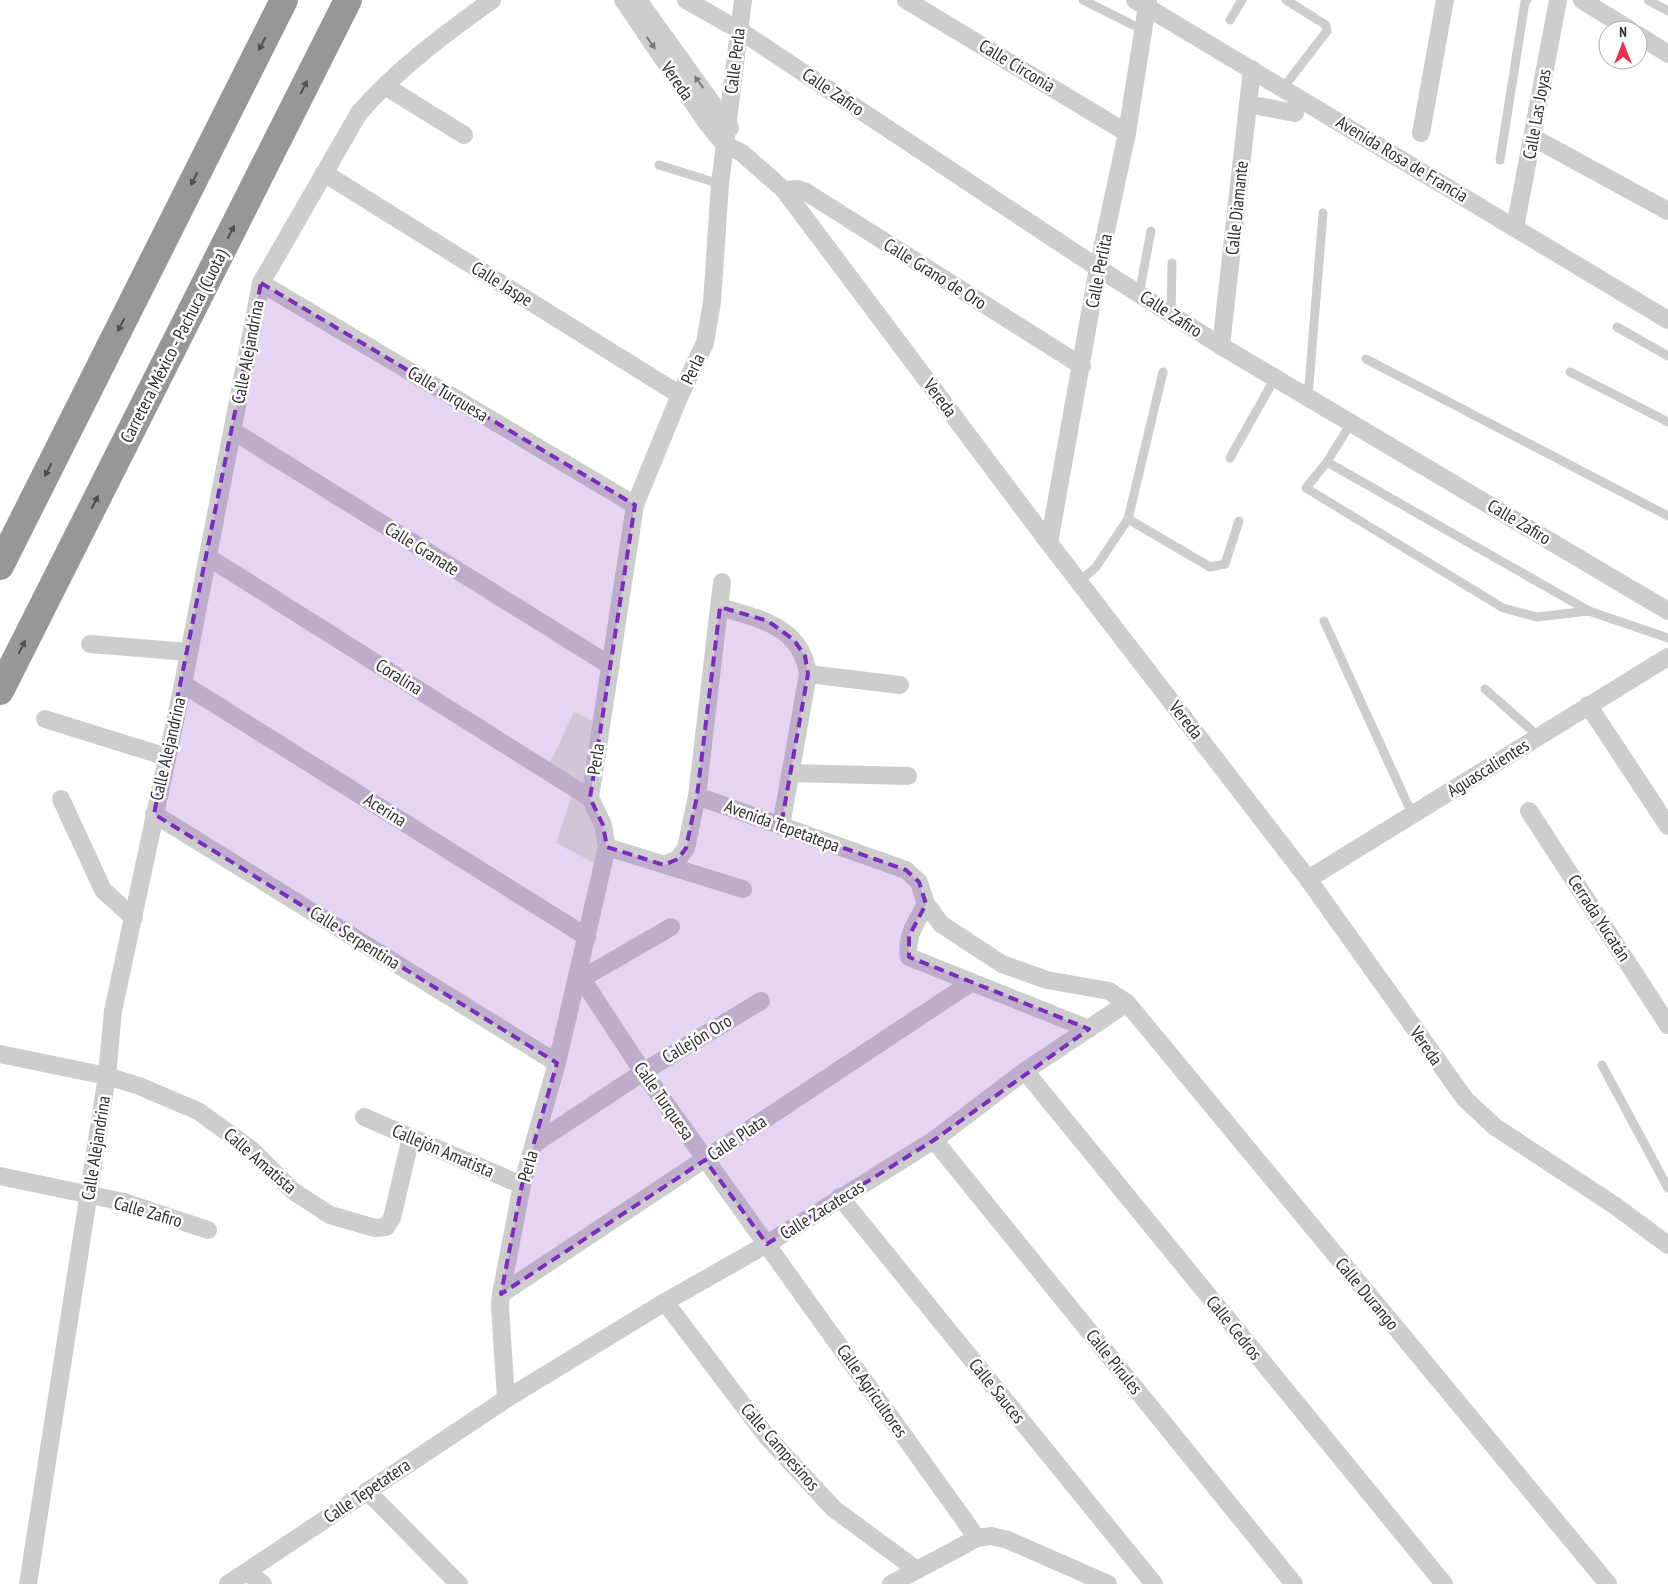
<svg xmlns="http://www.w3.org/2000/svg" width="1668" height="1584" viewBox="0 0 1668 1584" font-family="'PT Sans Narrow',sans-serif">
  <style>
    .green { fill: #e7eddd }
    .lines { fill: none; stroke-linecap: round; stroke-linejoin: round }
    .service { stroke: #cdcdcd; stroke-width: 9 }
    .minor { stroke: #cdcdcd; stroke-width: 18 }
    .motorway { stroke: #979797; stroke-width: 28 }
    .oneway { fill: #777 }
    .oneway2 { fill: #4f4f4f }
    .marked { fill: #7b2cbf; fill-opacity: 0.2; stroke: #7b2cbf; stroke-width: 4; stroke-dasharray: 10 6; stroke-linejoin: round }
    .labels { text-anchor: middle; stroke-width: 5; stroke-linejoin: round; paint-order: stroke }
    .street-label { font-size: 18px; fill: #303030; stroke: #fff }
  </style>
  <rect width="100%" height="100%" fill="#fff"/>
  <!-- green -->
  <g class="green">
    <polygon points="574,712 598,723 588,793 548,767"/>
    <path d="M 573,791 C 603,813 600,831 598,865 L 556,843 Z"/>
  </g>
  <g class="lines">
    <!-- service -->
    <g class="service">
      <polyline points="1083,0 1143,30"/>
      <polyline points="1648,0 1668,11"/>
      <polyline points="1230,20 1242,0"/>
      <polyline points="1283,88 1327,31 1326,25 1286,0"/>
      <polyline points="1500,160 1525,2 1527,0"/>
      <polyline points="659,165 720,184"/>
      <polyline points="1139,294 1151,231"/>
      <polyline points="1171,314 1172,263"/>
      <polyline points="1617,327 1668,356"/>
      <polyline points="1366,359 1668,516"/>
      <polyline points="1570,372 1668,422"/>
      <polyline points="1308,397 1323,213"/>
      <polyline points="1351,423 1327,462 1589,611 1668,638"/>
      <polyline points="1230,458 1275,378"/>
      <polyline points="1327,462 1306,488 1503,608 1537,617 1589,611"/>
      <polyline points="1128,519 1210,567 1225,564 1239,521"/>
      <polyline points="1079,582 1096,567 1128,519 1163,372"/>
      <polyline points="1324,621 1408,805 1414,814"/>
      <polyline points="1485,689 1538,736"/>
      <polyline points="1602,1065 1668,1188"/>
    </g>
    <!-- minor -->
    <g class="minor">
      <polyline points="623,0 706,122 724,144 742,153 784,190 1049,543 1308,879 1465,1099 1495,1127 1614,1205 1668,1245"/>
      <polyline points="638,0 730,128"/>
      <polyline points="686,0 739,30 1098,268 1221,346 1668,611"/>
      <polyline points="906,0 1127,133"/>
      <polyline points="1135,0 1668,320"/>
      <polyline points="1582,0 1630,30"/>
      <polyline points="1638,35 1668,54"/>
      <polyline points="385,86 464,135"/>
      <polyline points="1248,104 1295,113"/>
      <polyline points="1421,133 1445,0"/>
      <polyline points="1534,138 1668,211"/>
      <polyline points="324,173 680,395"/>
      <polyline points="784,190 798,189 806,192 1082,366"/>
      <polyline points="1515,228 1558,0"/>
      <polyline points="261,283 635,505"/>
      <polyline points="1221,346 1252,69"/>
      <polyline points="233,431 611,666"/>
      <polyline points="1049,543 1098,268 1127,133 1148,0"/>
      <polyline points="208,557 590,798"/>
      <path d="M 720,607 C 760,619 801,626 808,674 L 781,826"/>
      <polyline points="90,644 189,652"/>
      <polyline points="808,674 900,685"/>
      <polyline points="183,684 587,937"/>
      <polyline points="1588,705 1668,826"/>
      <polyline points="45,719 167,757"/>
      <polyline points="790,773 908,776"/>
      <polyline points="697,796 906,870 919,882 926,904 941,924 1002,964 1047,980 1109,991 1127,1003 1608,1584"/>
      <polyline points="61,799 103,890 134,918"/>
      <polyline points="1529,811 1668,1025"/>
      <polyline points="154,814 557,1063"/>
      <polyline points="607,847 743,889"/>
      <polyline points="664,865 678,859 686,848 697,796 722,582"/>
      <polyline points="1308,879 1668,657"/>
      <path d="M 926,904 C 917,921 905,937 909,957 L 1089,1029"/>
      <polyline points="582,979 643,1072 977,1538"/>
      <polyline points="576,982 671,927"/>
      <polyline points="0,1054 107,1076 139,1086 198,1111 252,1150 293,1191 330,1215 375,1228 386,1227 392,1218 411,1137"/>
      <polyline points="1025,1071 1444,1584"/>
      <polyline points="364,1117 522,1185"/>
      <polyline points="934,1140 1294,1584"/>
      <polyline points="534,1144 643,1072 761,1001"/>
      <polyline points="0,1176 124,1202 208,1230"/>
      <polyline points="840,1197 1154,1584"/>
      <polyline points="501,1294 972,982"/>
      <polyline points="665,1302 768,1438 834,1509 917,1570"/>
      <polyline points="506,1399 500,1306 501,1294 522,1185 557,1063 607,847 603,825 590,798 635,505 680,395 705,343 712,302 720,184 743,0"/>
      <polyline points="367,1491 459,1584"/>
      <polyline points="247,1572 263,1584"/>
      <path d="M 28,1584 L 107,1076 L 113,1011 L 183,684 L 261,283 L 359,113 C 397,69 445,34 492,0"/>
      <polyline points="228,1584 506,1399 665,1302 767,1244 934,1140 1025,1071 1127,1003"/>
      <polyline points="891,1584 977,1538 991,1536 1008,1540 1108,1584"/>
    </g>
    <!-- motorway -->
    <g class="motorway">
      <polyline points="0,566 284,0"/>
      <polyline points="0,691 348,0"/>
    </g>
  </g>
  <!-- one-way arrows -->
  <defs><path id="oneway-solid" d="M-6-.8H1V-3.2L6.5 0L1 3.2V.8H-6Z" transform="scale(1.25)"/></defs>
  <g class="oneway">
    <use href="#oneway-solid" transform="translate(651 43) rotate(55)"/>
    <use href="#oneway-solid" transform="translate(699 82) rotate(-126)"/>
  </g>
  <g class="oneway2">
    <use href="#oneway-solid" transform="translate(262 44) rotate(117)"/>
    <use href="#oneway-solid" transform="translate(304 87) rotate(-63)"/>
    <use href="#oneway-solid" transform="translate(194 179) rotate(117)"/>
    <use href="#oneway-solid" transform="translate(231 232) rotate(-63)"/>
    <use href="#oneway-solid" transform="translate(121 325) rotate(117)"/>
    <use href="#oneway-solid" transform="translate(48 470) rotate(117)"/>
    <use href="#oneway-solid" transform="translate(95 502) rotate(-63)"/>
    <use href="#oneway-solid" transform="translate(22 647) rotate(-63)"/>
  </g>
  <!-- marked area -->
  <path class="marked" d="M 261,283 L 635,505 L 590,798 L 603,825 L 607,847 L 664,865 L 678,859 L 686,848 L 697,796 L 720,607 L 768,621 L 794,640 L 805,656 L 808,674 L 781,826 L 906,870 L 919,882 L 926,904 L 909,936 L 909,957 L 1089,1029 L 934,1140 L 767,1244 L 705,1160 L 501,1294 L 522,1185 L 557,1063 L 154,814 Z"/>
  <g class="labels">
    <!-- street labels -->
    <g class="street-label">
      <text transform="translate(735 61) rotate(-83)" y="6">Calle Perla</text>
      <text transform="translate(1017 66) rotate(31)" y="6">Calle Circonia</text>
      <text transform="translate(677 81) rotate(55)" y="6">Vereda</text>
      <text transform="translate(833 92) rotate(34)" y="6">Calle Zafiro</text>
      <text transform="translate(1537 114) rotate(-80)" y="6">Calle Las Joyas</text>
      <text transform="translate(1402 159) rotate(31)" y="6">Avenida Rosa de Francia</text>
      <text transform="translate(1237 208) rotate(-84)" y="6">Calle Diamante</text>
      <text transform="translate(1099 271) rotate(-79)" y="6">Calle Perlita</text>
      <text transform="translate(935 274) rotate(32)" y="6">Calle Grano de Oro</text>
      <text transform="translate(502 284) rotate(32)" y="6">Calle Jaspe</text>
      <text transform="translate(1171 314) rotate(33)" y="6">Calle Zafiro</text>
      <text transform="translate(174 346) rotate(-63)" y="6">Carretera México - Pachuca (Cuota)</text>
      <text transform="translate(248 352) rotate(-79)" y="6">Calle Alejandrina</text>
      <text transform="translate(693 369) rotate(-64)" y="6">Perla</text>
      <text transform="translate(448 394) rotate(31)" y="6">Calle Turquesa</text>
      <text transform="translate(940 398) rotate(53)" y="6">Vereda</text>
      <text transform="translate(1519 522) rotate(31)" y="6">Calle Zafiro</text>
      <text transform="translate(422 549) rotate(32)" y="6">Calle Granate</text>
      <text transform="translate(399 677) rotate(32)" y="6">Coralina</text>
      <text transform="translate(1186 720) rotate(52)" y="6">Vereda</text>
      <text transform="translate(168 749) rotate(-77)" y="6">Calle Alejandrina</text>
      <text transform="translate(596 759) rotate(-81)" y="6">Perla</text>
      <text transform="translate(1488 768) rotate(-32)" y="6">Aguascalientes</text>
      <text transform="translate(385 810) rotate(32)" y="6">Acerina</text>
      <text transform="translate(782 826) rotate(20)" y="6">Avenida Tepetatepa</text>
      <text transform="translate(1599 918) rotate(57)" y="6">Cerrada Yucatán</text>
      <text transform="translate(355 938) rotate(32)" y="6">Calle Serpentina</text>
      <text transform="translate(697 1039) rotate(-31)" y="6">Callejón Oro</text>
      <text transform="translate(1426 1046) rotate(55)" y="6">Vereda</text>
      <text transform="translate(664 1101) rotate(55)" y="6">Calle Turquesa</text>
      <text transform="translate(737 1138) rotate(-34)" y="6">Calle Plata</text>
      <text transform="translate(96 1148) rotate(-81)" y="6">Calle Alejandrina</text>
      <text transform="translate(443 1151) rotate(23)" y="6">Callejón Amatista</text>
      <text transform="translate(260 1161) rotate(41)" y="6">Calle Amatista</text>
      <text transform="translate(528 1166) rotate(-74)" y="6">Perla</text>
      <text transform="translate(822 1210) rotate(-32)" y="6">Calle Zacatecas</text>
      <text transform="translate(148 1212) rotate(16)" y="6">Calle Zafiro</text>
      <text transform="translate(1367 1294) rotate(50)" y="6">Calle Durango</text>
      <text transform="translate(1234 1328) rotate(51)" y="6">Calle Cedros</text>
      <text transform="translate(1114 1362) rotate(51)" y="6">Calle Pirules</text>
      <text transform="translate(872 1391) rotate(55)" y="6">Calle Agricultores</text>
      <text transform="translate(997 1391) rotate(51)" y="6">Calle Sauces</text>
      <text transform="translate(780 1447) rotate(49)" y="6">Calle Campesinos</text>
      <text transform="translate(367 1491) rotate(-34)" y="6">Calle Tepetatera</text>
    </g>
  </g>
  <!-- north arrow -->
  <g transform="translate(1623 45)"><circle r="24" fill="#ffffff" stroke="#acacac"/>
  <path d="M0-4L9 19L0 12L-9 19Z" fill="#ec2c4b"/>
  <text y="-8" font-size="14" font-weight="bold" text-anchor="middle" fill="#303030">N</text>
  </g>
</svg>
